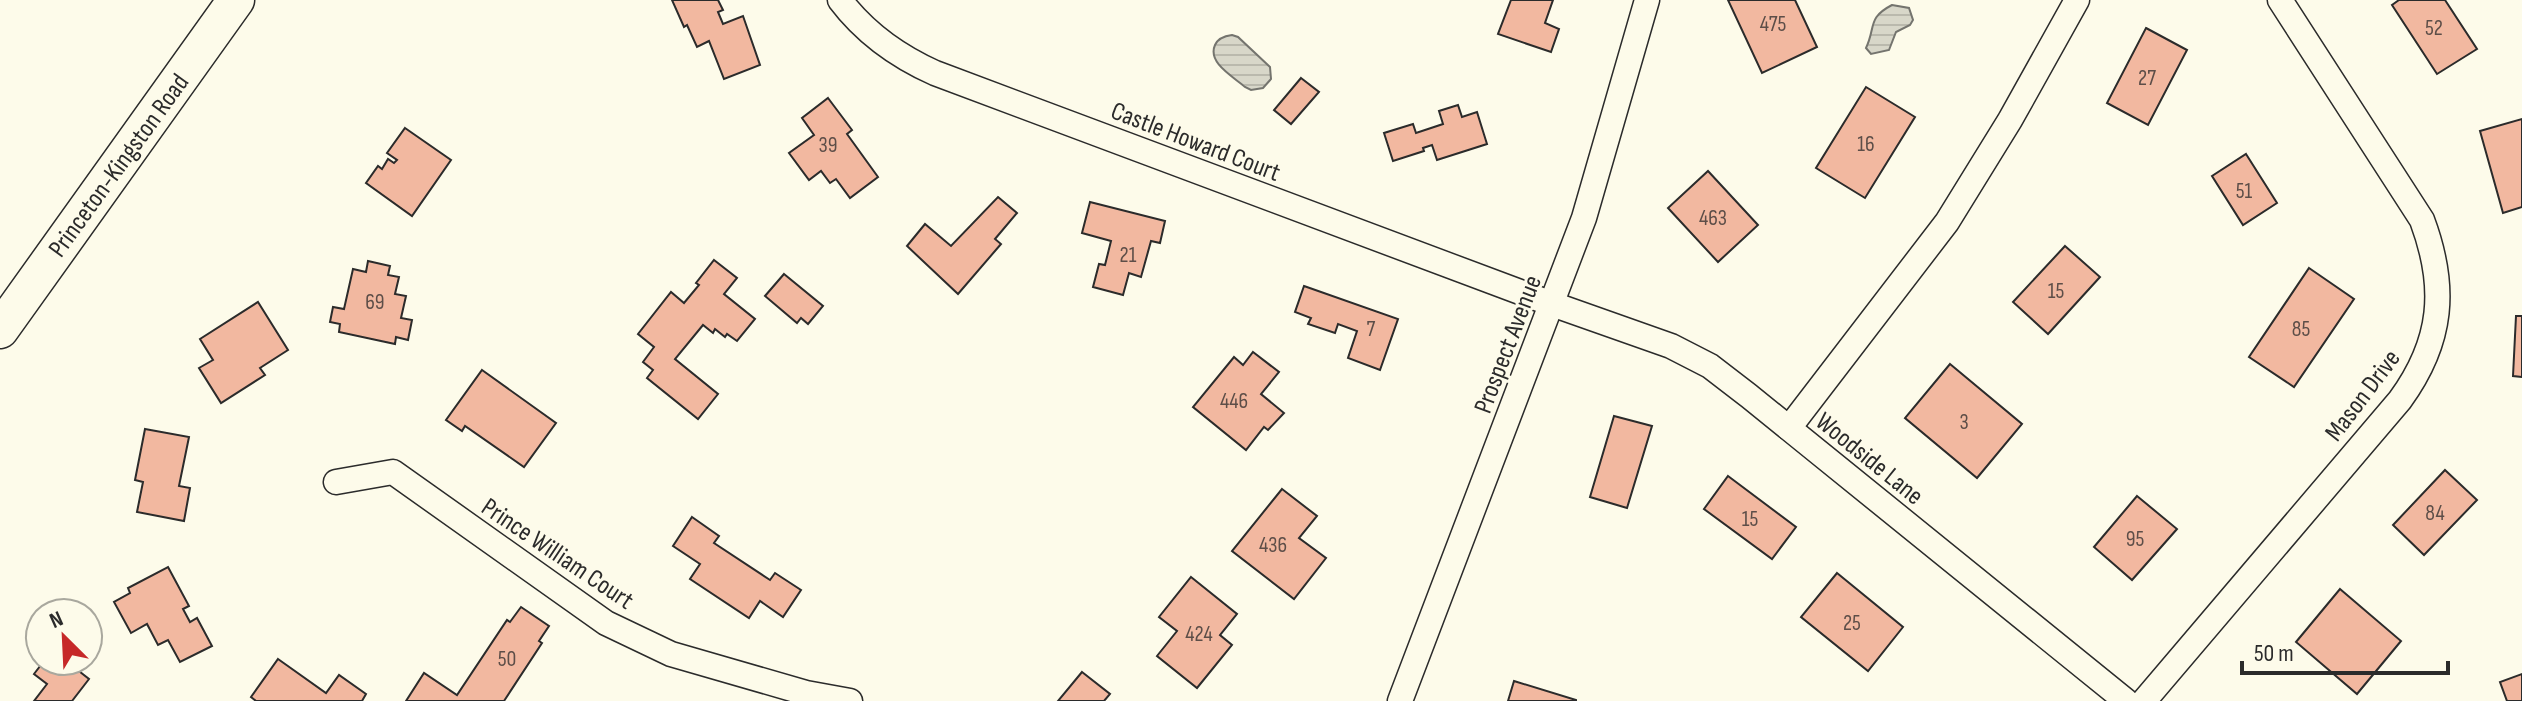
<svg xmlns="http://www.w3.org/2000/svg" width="2522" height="701" viewBox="0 0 2522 701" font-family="'Sofia Sans Condensed',sans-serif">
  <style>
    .water { fill: url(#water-rules); stroke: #74746e; stroke-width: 2 }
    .building { fill: #f2b8a0; stroke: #2b2b2b; stroke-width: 2 }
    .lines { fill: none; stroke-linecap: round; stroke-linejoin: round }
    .minor-casing { stroke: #2b2b2b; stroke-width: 27 }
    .secondary-casing { stroke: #2b2b2b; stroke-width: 39 }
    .minor { stroke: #fdfbea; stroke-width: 24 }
    .secondary { stroke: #fdfbea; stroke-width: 36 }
    .labels { text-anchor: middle; stroke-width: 6; stroke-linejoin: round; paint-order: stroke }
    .number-label { font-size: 22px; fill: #5d4e48 }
    .street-label { font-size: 26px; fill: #2b2b2b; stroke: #fdfbea }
  </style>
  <defs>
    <pattern id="water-rules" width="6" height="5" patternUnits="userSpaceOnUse" patternTransform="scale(2)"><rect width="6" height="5" fill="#d8d7c9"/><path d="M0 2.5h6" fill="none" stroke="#bab9ad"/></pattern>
  </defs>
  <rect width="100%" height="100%" fill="#fdfbea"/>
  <!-- water -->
  <g class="water">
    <path d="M 1892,5 L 1909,8 L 1913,20 L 1910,25 L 1896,32 L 1889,50 L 1871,54 L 1866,48 C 1876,27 1867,18 1892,5 Z"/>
    <path d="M 1232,35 L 1238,37 L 1270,67 L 1271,79 L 1263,88 L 1251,90 L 1245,87 C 1234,77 1207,63 1215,45 C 1218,38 1224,36 1232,35 Z"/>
  </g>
  <!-- building -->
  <g class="building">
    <polygon points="672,0 718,0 723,10 718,12 723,24 743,16 760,65 724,79 709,41 697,47 687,25 684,27"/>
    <polygon points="1511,0 1553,0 1545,23 1559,29 1551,52 1498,34"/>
    <polygon points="1728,0 1795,0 1817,47 1762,73"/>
    <polygon points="2399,0 2445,0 2477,49 2437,74 2392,5"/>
    <polygon points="2146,28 2187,50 2148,125 2107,103"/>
    <polygon points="1301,78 1319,92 1291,124 1274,110"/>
    <polygon points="1866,87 1915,117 1865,198 1816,168"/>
    <polygon points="828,98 852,130 847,134 878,177 850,198 836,179 830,183 821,171 809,180 789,153 814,135 802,118"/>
    <polygon points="1458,105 1462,117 1477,112 1487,144 1437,160 1432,145 1423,148 1424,151 1393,161 1384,133 1413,124 1416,133 1443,124 1439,111"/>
    <polygon points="2522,119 2522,207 2503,213 2480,131"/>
    <polygon points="405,128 451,160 412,216 366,183 378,166 382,169 388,159 394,163 397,160 387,153"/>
    <polygon points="2246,154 2277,203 2243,225 2212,176"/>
    <polygon points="1708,171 1758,225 1718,262 1668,208"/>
    <polygon points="998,197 1017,213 995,239 1001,244 958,294 907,246 925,224 951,246"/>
    <polygon points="1090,202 1165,221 1160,243 1151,241 1141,277 1129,273 1123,295 1093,287 1099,264 1105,265 1111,241 1082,233"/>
    <polygon points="2065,246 2100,277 2048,334 2013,302"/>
    <polygon points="714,260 737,278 724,294 755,319 737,341 727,334 725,337 715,329 713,333 703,325 675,359 718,394 698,419 647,378 653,370 643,362 654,347 638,334 671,292 684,303 699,285 696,283"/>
    <polygon points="368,261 390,266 388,275 399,277 395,294 406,296 401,318 412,320 408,340 396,337 395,344 339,332 340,324 330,322 333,307 344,309 353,269 366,272"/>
    <polygon points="2309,268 2354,299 2294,387 2249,357"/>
    <polygon points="784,274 823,306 808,324 801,318 797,323 765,296"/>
    <polygon points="1304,286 1398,319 1380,370 1348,358 1357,331 1338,324 1335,333 1308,324 1311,318 1295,312"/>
    <polygon points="258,302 288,350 260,368 265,375 221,403 199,368 213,360 200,339"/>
    <polygon points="2516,316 2522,316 2522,377 2513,376"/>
    <polygon points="1253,352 1279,372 1261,394 1284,413 1268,430 1264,427 1246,450 1193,407 1234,357 1243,365"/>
    <polygon points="1950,364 2022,424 1977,478 1905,418"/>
    <polygon points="482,370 556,423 524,467 465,426 462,431 446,420"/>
    <polygon points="1614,416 1652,426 1627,508 1590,497"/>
    <polygon points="145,429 189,437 179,486 190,488 184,521 137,512 143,482 135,480"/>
    <polygon points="2445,470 2477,500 2424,555 2393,525"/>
    <polygon points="1728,476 1796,527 1772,559 1704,509"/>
    <polygon points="1282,489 1317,516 1299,538 1326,558 1294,599 1232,551"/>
    <polygon points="2137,496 2177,529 2132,580 2094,547"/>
    <polygon points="692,517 719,536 714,543 770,580 775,573 801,590 783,617 760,601 749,618 690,579 700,564 673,546"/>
    <polygon points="168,567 189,606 183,609 190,622 197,618 212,646 180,662 168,640 158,645 147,624 131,633 114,602 130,593 128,588"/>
    <polygon points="1837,573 1903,627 1868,671 1801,617"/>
    <polygon points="1191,577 1237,614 1220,635 1232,645 1197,688 1157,656 1177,631 1159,617"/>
    <polygon points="2340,589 2401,641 2357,694 2296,642"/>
    <polygon points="521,607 549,626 539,641 542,643 504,701 406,701 424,673 457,695 507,620 510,622"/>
    <polygon points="278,659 326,693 339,675 366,694 362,701 256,701 251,697"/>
    <polygon points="44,661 66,661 89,679 72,701 34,701 47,684 34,674"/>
    <polygon points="1082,672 1110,694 1104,701 1058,701"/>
    <polygon points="2522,674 2522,701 2507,701 2500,682"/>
    <polygon points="1514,681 1576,700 1576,701 1508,701"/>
  </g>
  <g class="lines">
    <!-- minor casing -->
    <g class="minor-casing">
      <g id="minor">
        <path d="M 840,0 C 865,33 897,56 935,73 L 1552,304 L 1671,346 L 1710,366 L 1749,396 L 2126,701"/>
        <polyline points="1789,428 1947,222 2010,120 2077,0"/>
        <polyline points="336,482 393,472 606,623 671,654 806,693 850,701"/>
        <polyline points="1400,701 1584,218 1647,0"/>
        <path d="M 2144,701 L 2400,400 C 2443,341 2447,287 2422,220 L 2280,0"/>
      </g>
    </g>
    <!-- secondary casing -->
    <g class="secondary-casing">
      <polyline id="secondary" points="0,330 236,0"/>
    </g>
    <!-- minor -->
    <use href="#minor" class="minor"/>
    <!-- secondary -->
    <use href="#secondary" class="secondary"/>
  </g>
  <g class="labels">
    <!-- number labels -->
    <g class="number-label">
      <text x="1773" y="31">475</text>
      <text x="2434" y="35">52</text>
      <text x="2147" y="85">27</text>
      <text x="1866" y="151">16</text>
      <text x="828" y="152">39</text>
      <text x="2244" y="198">51</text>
      <text x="1713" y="225">463</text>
      <text x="1128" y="262">21</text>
      <text x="2056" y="298">15</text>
      <text x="375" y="309">69</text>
      <text x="1371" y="336">7</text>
      <text x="2301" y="336">85</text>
      <text x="1234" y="408">446</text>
      <text x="1964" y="429">3</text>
      <text x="2435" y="520">84</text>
      <text x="1750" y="526">15</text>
      <text x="2135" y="546">95</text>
      <text x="1273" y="552">436</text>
      <text x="1852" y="630">25</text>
      <text x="1199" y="641">424</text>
      <text x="507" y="666">50</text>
    </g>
    <!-- street labels -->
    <g class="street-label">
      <text transform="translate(1196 141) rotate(21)" y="9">Castle Howard Court</text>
      <text transform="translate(118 165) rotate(-54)" y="9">Princeton-Kingston Road</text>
      <text transform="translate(1507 344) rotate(-69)" y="9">Prospect Avenue</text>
      <text transform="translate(2362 395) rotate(-53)" y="9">Mason Drive</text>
      <text transform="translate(1870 458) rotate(39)" y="9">Woodside Lane</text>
      <text transform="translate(558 553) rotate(34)" y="9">Prince William Court</text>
    </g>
  </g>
  <!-- north arrow -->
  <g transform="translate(64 637) rotate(336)"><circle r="38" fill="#fdfbea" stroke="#a9a89e" stroke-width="2"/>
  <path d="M0-6L14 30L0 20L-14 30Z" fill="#c62828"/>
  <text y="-12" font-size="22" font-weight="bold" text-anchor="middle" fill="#2b2b2b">N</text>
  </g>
  <!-- scale -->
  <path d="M2242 661v12h206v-12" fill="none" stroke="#2b2b2b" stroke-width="4"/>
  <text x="2254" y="661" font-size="24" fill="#2b2b2b" stroke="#fdfbea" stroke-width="6" paint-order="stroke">50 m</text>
</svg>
